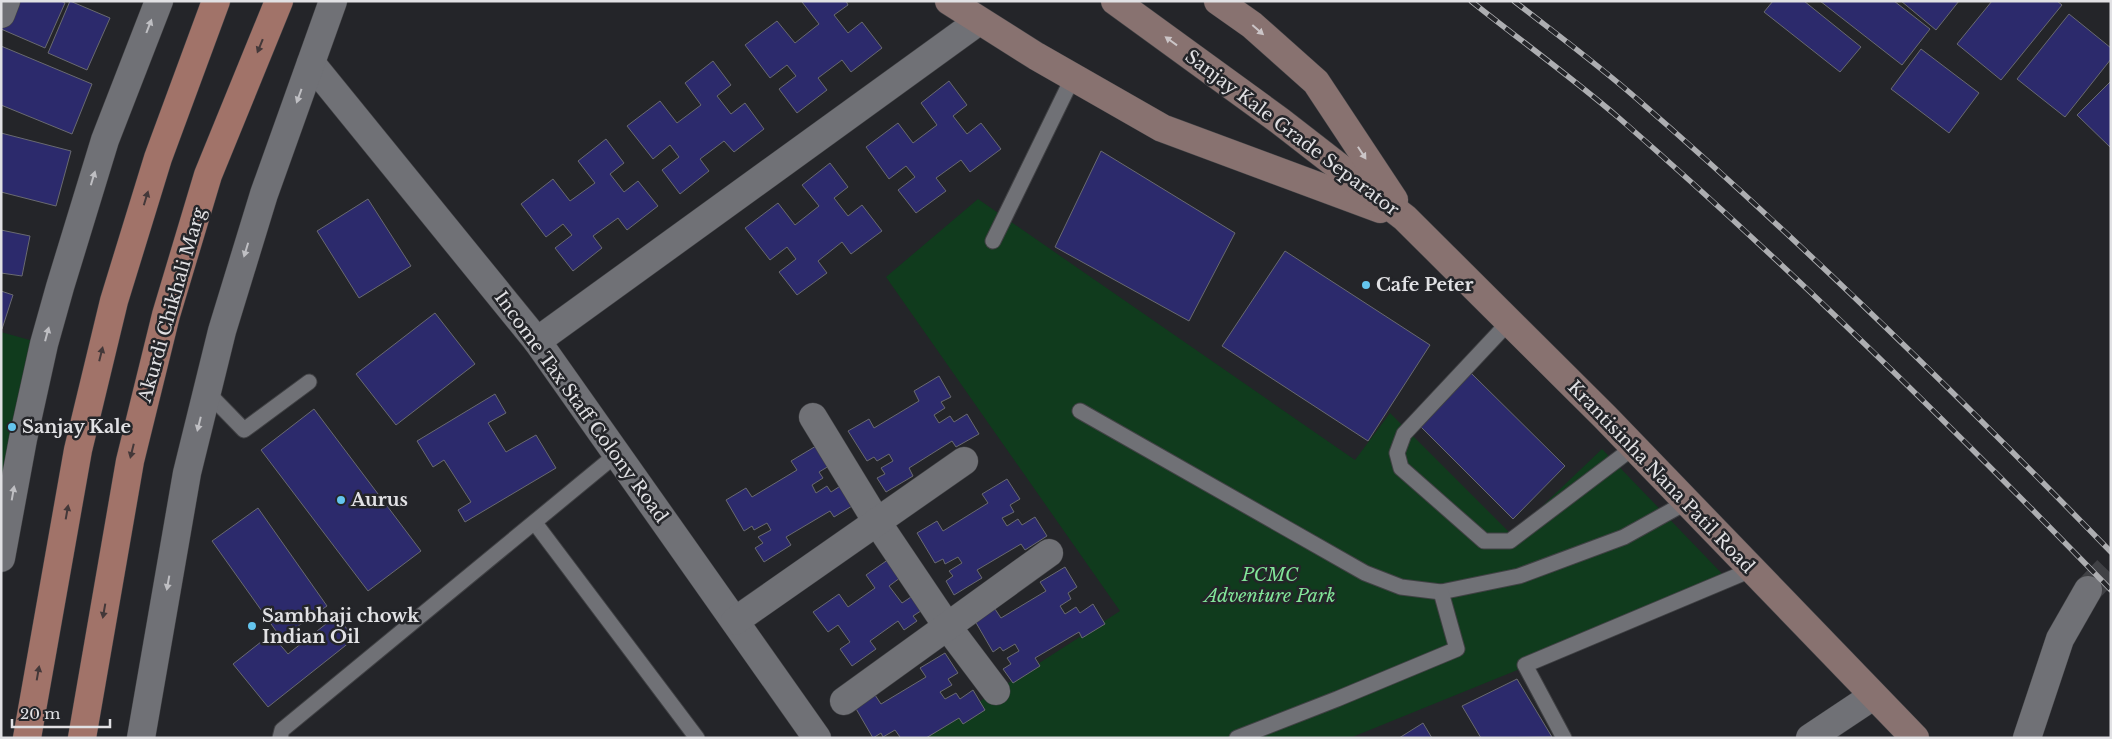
<svg xmlns="http://www.w3.org/2000/svg" width="2112" height="739" viewBox="0 0 2112 739" font-family="'Libre Baskerville',serif">
  <style>
    .green { fill: #103b1d }
    .building { fill: #2c2a6c; stroke: #696a70 }
    .lines { fill: none; stroke-linecap: round; stroke-linejoin: round }
    .tertiary-tunnel { stroke: #404145; stroke-width: 28; stroke-dasharray: 28 14; stroke-linecap: butt }
    .service-casing { stroke: #404144; stroke-width: 17 }
    .minor-casing { stroke: #404144; stroke-width: 29 }
    .tertiary-casing { stroke: #404144; stroke-width: 29 }
    .secondary-casing { stroke: #404144; stroke-width: 29 }
    .primary-casing { stroke: #404144; stroke-width: 29 }
    .service { stroke: #707176; stroke-width: 15 }
    .minor { stroke: #707176; stroke-width: 28 }
    .tertiary { stroke: #707176; stroke-width: 28 }
    .secondary { stroke: #887270; stroke-width: 28 }
    .primary { stroke: #a17369; stroke-width: 28 }
    .rail-casing { stroke: #adaeb1; stroke-width: 5.5 }
    .rail { stroke: #242529; stroke-width: 4; stroke-dasharray: 11; stroke-linecap: butt }
    .oneway { fill: #bfbfc3 }
    .oneway2 { fill: #cbc5c7 }
    .oneway3 { fill: #433839 }
    .poi-dot { fill: #64c5ee; stroke: #242529; stroke-width: 2 }
    .labels { text-anchor: middle; stroke-width: 5; stroke-linejoin: round; paint-order: stroke }
    .street-label { font-size: 18px; fill: #e1e1e4; stroke: #242529 }
    .poi-label { font-size: 18px; font-weight: bold; fill: #e1e1e4; stroke: #242529; text-anchor: start }
    .park-label { font-size: 18px; font-style: italic; fill: #82e599; stroke: #242529 }
  </style>
  <rect width="100%" height="100%" fill="#242529"/>
  <!-- green -->
  <g class="green">
    <polygon points="978,199 1355,460 1390,413 1512,535 1602,449 1731,583 1350,738 923,738 1120,611 886,277"/>
    <polygon points="1,332 44,344 1,510"/>
  </g>
  <!-- building -->
  <g class="building">
    <polygon points="11,1 61,1 65,3 45,48 1,29 1,23"/>
    <polygon points="70,1 110,18 87,70 48,53"/>
    <polygon points="803,1 846,1 848,5 834,15 848,33 862,22 882,48 851,72 842,60 818,78 827,90 797,113 779,89 796,76 787,65 770,78 745,45 777,21 795,43 819,24 802,2"/>
    <polygon points="1773,1 1804,1 1861,47 1840,72 1764,12"/>
    <polygon points="1820,1 1894,1 1930,29 1902,65"/>
    <polygon points="1901,1 1959,1 1936,30"/>
    <polygon points="1992,1 2057,1 2062,5 2001,80 1957,44"/>
    <polygon points="2069,14 2111,48 2111,59 2065,117 2017,79"/>
    <polygon points="1,46 92,84 72,134 1,105"/>
    <polygon points="1921,49 1979,93 1949,133 1891,89"/>
    <polygon points="713,61 731,85 717,96 731,114 745,103 764,129 734,152 724,141 700,159 709,171 680,194 662,170 679,157 670,145 653,159 627,126 660,101 677,123 701,105 685,83"/>
    <polygon points="949,81 967,105 953,116 967,134 981,123 1001,149 970,172 961,160 936,178 946,191 916,213 898,190 915,177 906,166 889,179 866,147 898,123 913,143 937,125 921,103"/>
    <polygon points="2111,81 2111,148 2077,115"/>
    <polygon points="1,133 71,151 56,206 1,192"/>
    <polygon points="606,139 624,163 610,174 624,192 638,181 658,206 627,230 618,218 593,236 602,248 573,271 555,248 572,235 563,224 546,237 521,204 553,179 570,201 595,183 578,161"/>
    <polygon points="1101,151 1235,233 1189,321 1055,247"/>
    <polygon points="830,163 848,187 834,198 848,216 862,205 882,231 851,254 842,242 818,261 827,273 797,295 779,272 796,259 787,247 770,260 745,228 778,203 795,225 819,206 802,185"/>
    <polygon points="368,199 411,266 359,298 317,231"/>
    <polygon points="1,230 30,236 22,276 1,273"/>
    <polygon points="1285,251 1430,345 1368,441 1222,346"/>
    <polygon points="1,291 13,295 2,329 1,329"/>
    <polygon points="435,313 475,364 396,425 356,374"/>
    <polygon points="1471,373 1565,466 1513,519 1419,425"/>
    <polygon points="939,376 951,397 941,402 945,408 934,415 939,423 950,416 954,422 967,414 979,434 956,447 952,441 909,468 913,476 886,492 877,478 885,474 881,468 893,461 889,454 877,461 874,457 867,461 848,431 869,419 874,428 919,401 914,391"/>
    <polygon points="495,394 506,413 488,423 506,452 536,435 556,468 465,522 458,510 471,502 444,460 433,467 417,441"/>
    <polygon points="314,409 421,551 368,591 261,450"/>
    <polygon points="816,446 829,466 819,472 823,478 812,485 816,493 827,486 831,492 845,483 857,503 834,517 830,511 786,537 791,545 764,562 755,548 763,543 758,537 771,530 767,523 754,530 752,526 744,531 726,500 746,488 752,497 797,470 791,461"/>
    <polygon points="1007,479 1020,499 1010,505 1014,512 1002,518 1007,526 1018,519 1022,525 1035,517 1047,536 1025,550 1021,544 977,570 982,578 954,595 946,581 953,576 949,571 962,563 958,557 945,564 943,559 935,563 917,533 937,521 943,531 988,503 982,494"/>
    <polygon points="258,508 327,606 281,638 212,541"/>
    <polygon points="892,557 904,575 889,586 902,603 917,593 927,607 913,616 917,621 904,630 898,621 870,641 876,649 852,666 840,649 850,642 838,625 828,632 813,612 839,594 848,607 875,588 866,575"/>
    <polygon points="1065,567 1077,587 1068,593 1071,599 1060,606 1065,614 1076,607 1080,613 1093,604 1105,624 1082,638 1079,632 1035,658 1040,666 1013,683 1003,669 1011,664 1007,658 1019,651 1015,644 1003,651 1000,647 993,652 975,621 995,609 1001,618 1046,591 1040,582"/>
    <polygon points="336,616 355,638 268,707 233,664 271,634 288,654"/>
    <polygon points="945,653 958,673 948,679 952,685 940,692 945,699 956,693 960,699 973,690 985,710 963,724 959,718 926,738 898,738 900,737 895,730 883,737 881,733 873,738 855,707 875,695 881,704 926,677 920,668"/>
    <polygon points="1517,679 1552,737 1481,738 1462,706"/>
    <polygon points="1423,723 1432,738 1399,738"/>
  </g>
  <g class="lines">
    <!-- tertiary-tunnel -->
    <polyline class="tertiary-tunnel" points="2088,590 2111,566"/>
    <!-- service casing -->
    <g class="service-casing">
      <g id="service">
        <polyline points="993,241 1073,77"/>
        <polyline points="1509,322 1404,434 1397,453 1401,468 1484,541 1510,541 1634,447"/>
        <polyline points="207,392 244,430 309,382"/>
        <polyline points="1080,411 1365,573 1401,587 1441,592 1519,576 1624,537 1687,502"/>
        <polyline points="535,523 697,738"/>
        <polyline points="280,738 282,730 617,454"/>
        <polyline points="1237,738 1337,699 1457,649 1441,592"/>
        <polyline points="1564,738 1525,665 1751,570"/>
      </g>
    </g>
    <!-- minor casing -->
    <g class="minor-casing">
      <g id="minor">
        <polyline points="1,14 6,1"/>
        <polyline points="311,63 537,341 817,738"/>
        <polyline points="537,341 979,21"/>
        <polyline points="813,417 877,522 947,626 996,691"/>
        <polyline points="1,558 23,439 44,344 60,287 105,140 159,1"/>
        <polyline points="735,621 964,461"/>
        <polyline points="844,701 1049,553"/>
        <polyline points="141,738 187,473 222,331 264,194 333,1"/>
        <polyline points="1810,738 1873,696"/>
      </g>
    </g>
    <!-- tertiary casing -->
    <g class="tertiary-casing">
      <polyline id="tertiary" points="2027,738 2060,639 2088,590"/>
    </g>
    <!-- secondary casing -->
    <g class="secondary-casing">
      <g id="secondary">
        <polyline points="949,1 1036,56 1162,128 1380,209"/>
        <polyline points="1115,1 1280,121 1405,218 1605,417 1915,738"/>
        <polyline points="1218,1 1252,25 1316,82 1394,200"/>
      </g>
    </g>
    <!-- primary casing -->
    <g class="primary-casing">
      <g id="primary">
        <polyline points="27,738 78,450 114,301 158,158 216,1"/>
        <polyline points="82,738 130,461 166,315 208,175 279,1"/>
      </g>
    </g>
    <!-- service -->
    <use href="#service" class="service"/>
    <!-- minor -->
    <use href="#minor" class="minor"/>
    <!-- tertiary -->
    <use href="#tertiary" class="tertiary"/>
    <!-- secondary -->
    <use href="#secondary" class="secondary"/>
    <!-- primary -->
    <use href="#primary" class="primary"/>
    <!-- rail casing -->
    <g class="rail-casing">
      <g id="rail">
        <path d="M 1471,1 C 1520,40 1571,77 1619,118 C 1790,267 1953,427 2111,590"/>
        <path d="M 1514,1 C 1555,33 1597,64 1636,98 C 1801,241 1958,395 2111,552"/>
      </g>
    </g>
    <!-- rail -->
    <use href="#rail" class="rail"/>
  </g>
  <!-- one-way arrows -->
  <defs><path id="oneway-solid" d="M-6-.8H1V-3.2L6.5 0L1 3.2V.8H-6Z" transform="scale(1.25)"/></defs>
  <g class="oneway">
    <use href="#oneway-solid" transform="translate(149 26) rotate(-69)"/>
    <use href="#oneway-solid" transform="translate(299 96) rotate(110)"/>
    <use href="#oneway-solid" transform="translate(93 178) rotate(-73)"/>
    <use href="#oneway-solid" transform="translate(246 250) rotate(107)"/>
    <use href="#oneway-solid" transform="translate(47 334) rotate(-75)"/>
    <use href="#oneway-solid" transform="translate(199 424) rotate(104)"/>
    <use href="#oneway-solid" transform="translate(13 493) rotate(-80)"/>
    <use href="#oneway-solid" transform="translate(168 583) rotate(100)"/>
  </g>
  <g class="oneway2">
    <use href="#oneway-solid" transform="translate(1258 30) rotate(41)"/>
    <use href="#oneway-solid" transform="translate(1171 41) rotate(-144)"/>
    <use href="#oneway-solid" transform="translate(1362 153) rotate(57)"/>
  </g>
  <g class="oneway3">
    <use href="#oneway-solid" transform="translate(260 46) rotate(112)"/>
    <use href="#oneway-solid" transform="translate(146 198) rotate(-73)"/>
    <use href="#oneway-solid" transform="translate(101 354) rotate(-76)"/>
    <use href="#oneway-solid" transform="translate(132 451) rotate(104)"/>
    <use href="#oneway-solid" transform="translate(67 512) rotate(-80)"/>
    <use href="#oneway-solid" transform="translate(104 611) rotate(100)"/>
    <use href="#oneway-solid" transform="translate(38 673) rotate(-80)"/>
  </g>
  <!-- markers -->
  <g class="poi-dot">
    <circle cx="1366" cy="285" r="5"/>
    <circle cx="12" cy="427" r="5"/>
    <circle cx="341" cy="500" r="5"/>
    <circle cx="252" cy="626" r="5"/>
  </g>
  <g class="labels">
    <!-- street labels -->
    <g class="street-label">
      <text transform="translate(1292 133) rotate(37)" y="6">Sanjay Kale Grade Separator</text>
      <text transform="translate(172 305) rotate(-74)" y="6">Akurdi Chikhali Marg</text>
      <text transform="translate(581 407) rotate(54)" y="6">Income Tax Staff Colony Road</text>
      <text transform="translate(1661 477) rotate(46)" y="6">Krantisinha Nana Patil Road</text>
    </g>
    <!-- poi labels -->
    <g class="poi-label">
      <text x="1376" y="291">Cafe Peter</text>
      <text x="22" y="433">Sanjay Kale</text>
      <text x="351" y="506">Aurus</text>
      <text x="262" y="622">Sambhaji chowk<tspan x="262" dy="21">Indian Oil</tspan></text>
    </g>
    <!-- park labels -->
    <g class="park-label">
      <text x="1270" y="581">PCMC<tspan x="1270" dy="21">Adventure Park</tspan></text>
    </g>
  </g>
  <!-- border -->
  <rect width="2112" height="739" fill="none" stroke="#e1e1e4" stroke-width="5"/>
  <!-- scale -->
  <path d="M12 719v8h98v-8" fill="none" stroke="#e1e1e4" stroke-width="2.5"/>
  <text x="20" y="719" font-size="15" fill="#e1e1e4" stroke="#242529" stroke-width="4" paint-order="stroke">20 m</text>
</svg>
